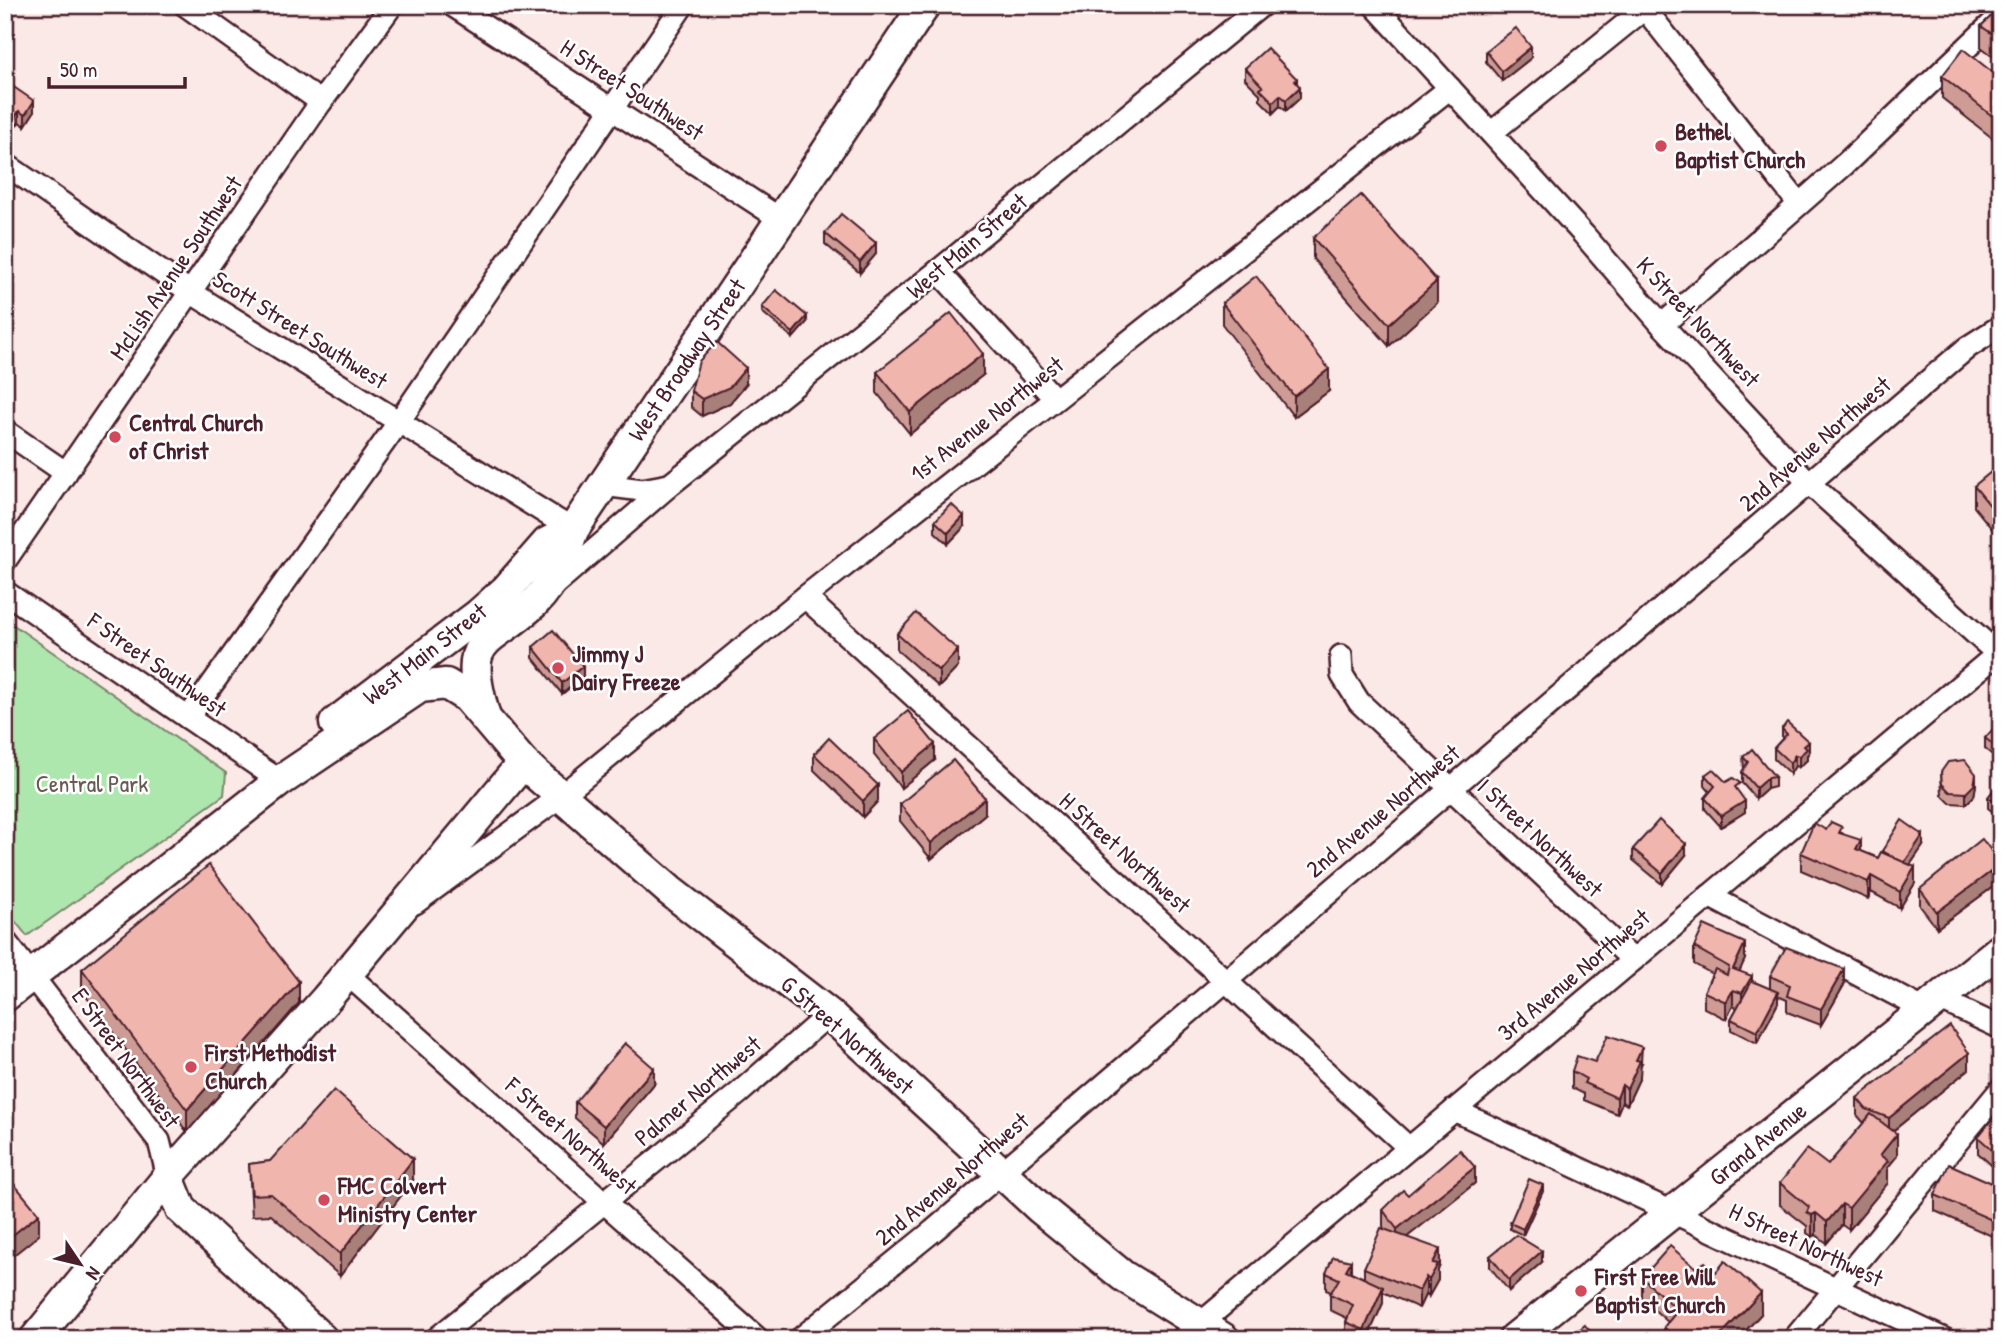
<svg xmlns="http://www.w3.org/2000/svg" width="2006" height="1344" viewBox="0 0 2006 1344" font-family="'Patrick Hand',sans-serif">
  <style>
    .green { fill: #ade7ad; stroke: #7c836c; stroke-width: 2 }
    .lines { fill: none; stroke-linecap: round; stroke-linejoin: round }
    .street-casing { stroke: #4a1f2b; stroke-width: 26 }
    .secondary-casing { stroke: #4a1f2b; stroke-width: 35 }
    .street { stroke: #fff; stroke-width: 21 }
    .secondary { stroke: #fff; stroke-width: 30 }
    .wall { fill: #ce9c95; stroke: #4a1f2b; stroke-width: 2 }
    .shaded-wall { fill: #a87f79; stroke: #4a1f2b; stroke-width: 2 }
    .building { fill: #f0b5ad; stroke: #4a1f2b; stroke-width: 2 }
    .poi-dot { fill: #d1495b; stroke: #fff; stroke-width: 2.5 }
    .labels { text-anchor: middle; stroke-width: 5; stroke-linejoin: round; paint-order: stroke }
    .street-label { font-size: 24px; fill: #4a1f2b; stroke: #fff }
    .poi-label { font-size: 24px; font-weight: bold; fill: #4a1f2b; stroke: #fff; text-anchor: start }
    .park-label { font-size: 24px; fill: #685b52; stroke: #fff }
  </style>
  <rect width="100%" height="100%" fill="#fae9e6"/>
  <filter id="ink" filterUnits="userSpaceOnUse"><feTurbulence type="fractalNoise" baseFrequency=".0143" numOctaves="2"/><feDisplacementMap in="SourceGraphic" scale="14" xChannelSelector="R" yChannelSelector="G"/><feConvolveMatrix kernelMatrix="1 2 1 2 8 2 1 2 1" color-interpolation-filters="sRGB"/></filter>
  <g filter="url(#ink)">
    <!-- green -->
    <polygon class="green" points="5,619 226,773 224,795 27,936 5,909"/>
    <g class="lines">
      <!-- street casing -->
      <g class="street-casing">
        <g id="street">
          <polyline points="185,5 321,102"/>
          <polyline points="452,5 782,220"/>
          <polyline points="1374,5 1584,235 1662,325 1810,484 2001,657"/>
          <polyline points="1645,9 1799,204"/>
          <polyline points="1491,133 1649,5"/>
          <polyline points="5,164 192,293 573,530"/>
          <polyline points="938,271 1055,399"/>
          <polyline points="1662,325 1845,164 2001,15"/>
          <polyline points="5,431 66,473"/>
          <polyline points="603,485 642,490 669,485"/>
          <polyline points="5,561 321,102 392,5"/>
          <polyline points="554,585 671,484 938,271 1262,5"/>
          <polyline points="5,592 280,781"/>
          <polyline points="805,597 1409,1148"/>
          <polyline points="1341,656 1342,675 1359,702 1633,960"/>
          <polyline points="188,718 398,423 683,5"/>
          <polyline points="1709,896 1925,1010"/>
          <polyline points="415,903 561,796 805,597 1450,88"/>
          <polyline points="5,941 159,1141 168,1177"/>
          <polyline points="347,974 758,1339"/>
          <polyline points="1939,999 2001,1028"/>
          <polyline points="1454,1110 1944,1339"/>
          <polyline points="436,1339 739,1093 829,1014"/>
          <polyline points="800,1339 933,1231 1968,347 2001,326"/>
          <polyline points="1182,1339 2001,651"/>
          <polyline points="1794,1339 2001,1089"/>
        </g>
      </g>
      <!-- secondary casing -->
      <g class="secondary-casing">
        <g id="secondary">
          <path d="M 484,714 C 461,632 487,648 535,602 C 555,582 564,556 573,530 L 925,5"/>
          <polyline points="335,723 478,615 506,590 547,543 573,530"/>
          <polyline points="5,996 280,781 420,687 446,684 467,697 523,763 670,891 829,1014 1041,1209 1123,1276 1224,1339"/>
          <polyline points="168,1177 181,1209 322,1339"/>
          <polyline points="35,1339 168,1177 326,999 523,763"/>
          <polyline points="1514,1339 2001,949"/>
        </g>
      </g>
      <!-- street -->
      <use href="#street" class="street"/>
      <!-- secondary -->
      <use href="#secondary" class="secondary"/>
    </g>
    <!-- wall -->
    <g class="wall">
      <polygon points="2001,7 2001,62 1981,47 1981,26"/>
      <polygon points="1486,51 1531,58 1502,81 1486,62"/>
      <polygon points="1245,68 1297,84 1300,98 1286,111 1280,106 1273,113 1260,100 1260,94 1245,79"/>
      <polygon points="1942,76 2001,79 2001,145 1942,98"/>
      <polygon points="5,81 34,112 25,126 19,122 13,131 5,126"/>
      <polygon points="825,233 876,254 860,273 825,244"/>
      <polygon points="1313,238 1437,303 1389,346 1313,259"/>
      <polygon points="1222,303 1329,391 1294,417 1222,324"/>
      <polygon points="762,307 807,322 793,338 762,312"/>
      <polygon points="877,372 983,375 910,434 877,393"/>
      <polygon points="746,384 730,403 702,416 691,407 691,391"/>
      <polygon points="2001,472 2001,540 1974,507 1974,486"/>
      <polygon points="935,521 964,527 948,544 935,532"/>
      <polygon points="2001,566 2001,592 1998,589 1998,567"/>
      <polygon points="897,634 958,667 939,687 897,650"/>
      <polygon points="533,647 583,677 562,694 533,658"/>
      <polygon points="2001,721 2001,762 1985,749 1985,738"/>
      <polygon points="1782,729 1809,753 1807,755 1807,760 1799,767 1795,766 1790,774 1774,759 1774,748 1782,739"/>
      <polygon points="874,739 935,760 901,788 874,755"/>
      <polygon points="814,754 878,801 863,817 814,770"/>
      <polygon points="1743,757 1775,777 1775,787 1767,789 1756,799 1742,783 1742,772 1744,769"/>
      <polygon points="1941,772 1976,785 1974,796 1966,804 1950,803 1942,795"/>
      <polygon points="1705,775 1726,782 1740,794 1745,812 1721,827 1705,809 1705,798 1710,792 1705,786"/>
      <polygon points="2001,781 2001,818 1988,808 1988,797"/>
      <polygon points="900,804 985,814 931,859 900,821"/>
      <polygon points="1826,830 1842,833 1861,851 1878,858 1882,851 1923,846 1910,865 1915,883 1900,908 1871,892 1868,899 1801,870 1801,853"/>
      <polygon points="1633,849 1686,855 1662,884 1633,860"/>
      <polygon points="2001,863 2001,881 1937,928 1920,906 1920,889"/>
      <polygon points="1694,947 1745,959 1739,971 1752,981 1770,989 1770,976 1844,985 1821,1025 1787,1012 1787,1000 1778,996 1778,1003 1757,1043 1731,1030 1731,1019 1737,1008 1733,1006 1726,1019 1704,1008 1704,992 1712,974 1694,964"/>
      <polygon points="82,969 299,1003 187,1132 82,991"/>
      <polygon points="1595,1062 1642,1063 1640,1067 1640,1077 1627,1105 1622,1102 1617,1114 1584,1100 1584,1094 1572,1088 1572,1071"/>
      <polygon points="1969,1069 1893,1131 1897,1156 1888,1167 1888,1183 1849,1230 1842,1225 1827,1243 1816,1235 1812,1237 1807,1233 1807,1226 1780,1205 1780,1183 1828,1165 1864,1123 1857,1115 1857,1098"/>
      <polygon points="654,1084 604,1143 575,1118 575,1102"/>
      <polygon points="2001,1108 2001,1174 1978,1153 1978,1137"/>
      <polygon points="270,1161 413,1180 340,1276 271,1215 252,1216 249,1164"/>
      <polygon points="1475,1183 1407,1237 1440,1265 1438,1270 1438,1280 1429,1296 1426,1293 1419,1308 1383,1292 1383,1303 1367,1339 1346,1338 1346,1322 1347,1318 1330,1310 1330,1294 1331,1292 1326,1290 1326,1273 1351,1272 1364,1278 1364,1268 1384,1229 1383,1226 1383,1210 1408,1195"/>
      <polygon points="2001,1187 2001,1240 1935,1211 1935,1195"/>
      <polygon points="1543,1191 1523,1235 1510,1229 1510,1223"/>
      <polygon points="1490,1256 1542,1262 1509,1291 1490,1267"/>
      <polygon points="1696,1268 1761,1314 1738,1339 1664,1339 1664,1327 1668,1322 1642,1299 1642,1278"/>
    </g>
    <!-- shaded-wall -->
    <g class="shaded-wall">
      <polygon points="1531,47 1531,58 1502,81 1502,71"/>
      <polygon points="1297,79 1297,90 1300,87 1300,98 1286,111 1286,100 1295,81"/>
      <polygon points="1280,95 1280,106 1273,113 1273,102"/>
      <polygon points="34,101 34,112 25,126 25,115"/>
      <polygon points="19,111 19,122 13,131 13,120"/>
      <polygon points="876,243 876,254 860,273 860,262"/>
      <polygon points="1437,281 1437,303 1389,346 1389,324"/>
      <polygon points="807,316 807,322 793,338 793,333"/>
      <polygon points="983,354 983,375 910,434 910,412"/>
      <polygon points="746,368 746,384 730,403 702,416 702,399"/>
      <polygon points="1329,369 1329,391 1294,417 1294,396"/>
      <polygon points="964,516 964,527 948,544 948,533"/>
      <polygon points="958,650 958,667 939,687 939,671"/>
      <polygon points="583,666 583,677 562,694 562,683"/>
      <polygon points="1809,742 1809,753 1807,755 1807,760 1799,767 1799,756 1804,746"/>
      <polygon points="935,744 935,760 901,788 901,772"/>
      <polygon points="1795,755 1795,766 1790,774 1790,763"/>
      <polygon points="1976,774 1976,785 1974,796 1966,804 1966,793"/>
      <polygon points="1767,778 1767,789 1756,799 1756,788"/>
      <polygon points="878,785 878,801 863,817 863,801"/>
      <polygon points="985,798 985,814 931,859 931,843"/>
      <polygon points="1745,801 1745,812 1721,827 1721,816"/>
      <polygon points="1923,835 1923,846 1903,875 1903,864"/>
      <polygon points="1861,840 1861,856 1856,849"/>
      <polygon points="1686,844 1686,855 1662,884 1662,873"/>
      <polygon points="2001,864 2001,881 1937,928 1937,912"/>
      <polygon points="1915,867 1915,883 1900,908 1900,892"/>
      <polygon points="1871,876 1871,892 1868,899 1868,882"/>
      <polygon points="1745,943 1745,959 1733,986 1733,969"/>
      <polygon points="1844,969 1844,985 1821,1025 1821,1009"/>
      <polygon points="1752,976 1752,992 1742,1009 1742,993"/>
      <polygon points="299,982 299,1003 187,1132 187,1110"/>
      <polygon points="1733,990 1733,1006 1726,1019 1726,1002"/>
      <polygon points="1778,992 1778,1003 1757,1043 1757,1032"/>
      <polygon points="1642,1047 1640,1077 1627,1105 1627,1089 1636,1060"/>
      <polygon points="1969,1053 1969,1069 1889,1134 1889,1118"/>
      <polygon points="654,1068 654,1084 604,1143 604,1126"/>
      <polygon points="1622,1085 1622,1102 1617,1114 1617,1098"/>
      <polygon points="1897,1134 1897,1156 1888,1167 1888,1183 1849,1230 1849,1208 1880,1155"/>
      <polygon points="413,1159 413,1180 340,1276 340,1254"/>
      <polygon points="1475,1167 1475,1183 1397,1245 1397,1229"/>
      <polygon points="1543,1185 1543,1191 1523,1235 1523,1229"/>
      <polygon points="1842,1204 1842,1225 1827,1243 1827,1222"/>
      <polygon points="1816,1213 1816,1235 1812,1237 1812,1215"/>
      <polygon points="39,1214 39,1235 5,1262 5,1241"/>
      <polygon points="1440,1249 1440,1265 1438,1270 1438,1280 1429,1296 1429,1280 1433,1263"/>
      <polygon points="1542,1251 1542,1262 1509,1291 1509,1280"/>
      <polygon points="1351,1261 1351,1278 1346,1270"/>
      <polygon points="1426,1277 1426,1293 1419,1308 1419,1291"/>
      <polygon points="1383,1287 1383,1303 1367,1339 1364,1339 1364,1330"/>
      <polygon points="1761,1293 1761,1314 1738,1339 1717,1339"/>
    </g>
    <!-- building -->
    <g class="building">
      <polygon points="2001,7 2001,40 1981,26"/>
      <polygon points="1516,28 1531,47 1502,71 1486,51"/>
      <polygon points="1267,48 1297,79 1295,81 1300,87 1286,100 1280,95 1273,102 1260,89 1263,87 1245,68"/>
      <polygon points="1963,49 2001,79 2001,123 1942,76"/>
      <polygon points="5,81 34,101 25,115 19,111 13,120 5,115"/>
      <polygon points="1361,195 1437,281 1389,324 1313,238"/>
      <polygon points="841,214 876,243 860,262 825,233"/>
      <polygon points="1256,276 1329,369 1294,396 1222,303"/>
      <polygon points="776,290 807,316 793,333 762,307"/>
      <polygon points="951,313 983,354 910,412 877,372"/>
      <polygon points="717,342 746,368 730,387 702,399 691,391 699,361"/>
      <polygon points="1997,467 2001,472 2001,519 1974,486"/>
      <polygon points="951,504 964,516 948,533 935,521"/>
      <polygon points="916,613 958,650 939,671 897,634"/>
      <polygon points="553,630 583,666 562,683 533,647"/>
      <polygon points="908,711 935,744 901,772 874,739"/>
      <polygon points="2001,721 2001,751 1985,738"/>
      <polygon points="1787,722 1809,742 1804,746 1807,749 1799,756 1795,755 1790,763 1774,748 1787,734 1782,729"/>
      <polygon points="829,738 878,785 863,801 814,754"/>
      <polygon points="1752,749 1775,777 1767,778 1756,788 1742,772 1748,762 1743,757"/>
      <polygon points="953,760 985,798 931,843 900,804"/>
      <polygon points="1965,760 1976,774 1974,785 1966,793 1950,792 1942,784 1941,772 1948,762"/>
      <polygon points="1713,769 1726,782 1733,778 1740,783 1735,787 1745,801 1721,816 1705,798 1715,786 1705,775"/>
      <polygon points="2001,781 2001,807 1988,797"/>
      <polygon points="1659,820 1686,844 1662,873 1633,849"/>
      <polygon points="1902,820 1923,835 1904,863 1882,851"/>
      <polygon points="1831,822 1842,827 1839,833 1861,840 1856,849 1878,858 1881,852 1915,867 1900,892 1871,876 1868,882 1801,853 1814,823 1826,830"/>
      <polygon points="1982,839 2001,863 2001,864 1937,912 1920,889"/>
      <polygon points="209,865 299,982 187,1110 82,969"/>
      <polygon points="1704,925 1745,943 1733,969 1752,976 1742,993 1733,990 1726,1002 1704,992 1715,969 1727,975 1729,967 1694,947"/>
      <polygon points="1786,947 1844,969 1821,1009 1787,996 1790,985 1770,976"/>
      <polygon points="1752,981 1778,992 1757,1032 1731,1019"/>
      <polygon points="1950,1026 1969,1053 1889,1118 1866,1109 1857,1098"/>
      <polygon points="1608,1035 1642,1047 1636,1060 1640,1061 1627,1089 1622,1085 1617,1098 1584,1083 1586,1079 1572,1071 1577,1056 1595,1062"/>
      <polygon points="625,1043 654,1068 604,1126 575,1102"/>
      <polygon points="334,1090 413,1159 340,1254 271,1194 252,1195 249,1164 270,1161"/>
      <polygon points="2001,1108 2001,1158 1978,1137"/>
      <polygon points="1871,1114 1897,1134 1880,1155 1888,1161 1849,1208 1842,1204 1827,1222 1816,1213 1812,1215 1807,1212 1809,1207 1780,1183 1807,1149 1828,1165"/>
      <polygon points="1460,1150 1475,1167 1397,1229 1383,1210 1403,1190 1408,1195"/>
      <polygon points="1949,1164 2001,1187 2001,1224 1935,1195"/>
      <polygon points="5,1173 39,1214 5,1241"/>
      <polygon points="1529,1179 1543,1185 1523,1229 1510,1223"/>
      <polygon points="1381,1228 1440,1249 1433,1263 1438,1264 1429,1280 1426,1277 1419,1291 1364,1268"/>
      <polygon points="1516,1235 1542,1251 1509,1280 1490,1256"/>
      <polygon points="1670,1246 1696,1268 1705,1262 1716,1272 1725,1261 1761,1293 1717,1339 1675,1339 1664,1327 1678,1310 1642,1278"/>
      <polygon points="1333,1257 1351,1261 1346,1270 1383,1287 1364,1330 1346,1322 1353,1305 1330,1294 1339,1279 1326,1273"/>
      <polygon points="1585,1325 1596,1339 1568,1339"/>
    </g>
  </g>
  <!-- markers -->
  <g class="poi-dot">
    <circle cx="1661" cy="146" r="7"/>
    <circle cx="115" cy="437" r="7"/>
    <circle cx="558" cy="668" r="7"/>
    <circle cx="191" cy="1067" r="7"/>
    <circle cx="324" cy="1200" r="7"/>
    <circle cx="1581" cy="1291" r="7"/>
  </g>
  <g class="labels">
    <!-- street labels -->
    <g class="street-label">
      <text transform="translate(632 90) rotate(33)" y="8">H Street Southwest</text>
      <text transform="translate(967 246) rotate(-40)" y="8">West Main Street</text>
      <text transform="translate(176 268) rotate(-56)" y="8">McLish Avenue Southwest</text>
      <text transform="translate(1698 322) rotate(47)" y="8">K Street Northwest</text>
      <text transform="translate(300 330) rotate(32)" y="8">Scott Street Southwest</text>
      <text transform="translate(687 360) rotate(-56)" y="8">West Broadway Street</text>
      <text transform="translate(987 419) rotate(-38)" y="8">1st Avenue Northwest</text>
      <text transform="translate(1815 444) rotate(-41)" y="8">2nd Avenue Northwest</text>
      <text transform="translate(425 654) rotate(-38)" y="8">West Main Street</text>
      <text transform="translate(157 665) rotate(35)" y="8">F Street Southwest</text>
      <text transform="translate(1383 811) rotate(-40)" y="8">2nd Avenue Northwest</text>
      <text transform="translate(1540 838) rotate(43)" y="8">I Street Northwest</text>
      <text transform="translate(1125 853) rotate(42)" y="8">H Street Northwest</text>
      <text transform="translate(1574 975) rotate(-40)" y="8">3rd Avenue Northwest</text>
      <text transform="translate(847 1035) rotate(41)" y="8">G Street Northwest</text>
      <text transform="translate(126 1058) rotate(54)" y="8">E Street Northwest</text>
      <text transform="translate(698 1091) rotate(-40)" y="8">Palmer Northwest</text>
      <text transform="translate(571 1136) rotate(41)" y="8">F Street Northwest</text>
      <text transform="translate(1758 1144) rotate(-39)" y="8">Grand Avenue</text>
      <text transform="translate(952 1179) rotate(-40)" y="8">2nd Avenue Northwest</text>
      <text transform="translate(1806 1245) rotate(25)" y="8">H Street Northwest</text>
    </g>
    <!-- poi labels -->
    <g class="poi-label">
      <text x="1675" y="140">Bethel<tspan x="1675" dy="28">Baptist Church</tspan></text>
      <text x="129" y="431">Central Church<tspan x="129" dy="28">of Christ</tspan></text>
      <text x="572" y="662">Jimmy J<tspan x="572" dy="28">Dairy Freeze</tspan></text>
      <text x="205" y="1061">First Methodist<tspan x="205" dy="28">Church</tspan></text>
      <text x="338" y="1194">FMC Colvert<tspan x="338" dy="28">Ministry Center</tspan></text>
      <text x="1595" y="1285">First Free Will<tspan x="1595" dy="28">Baptist Church</tspan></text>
    </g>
    <!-- park labels -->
    <g class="park-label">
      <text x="92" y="792">Central Park</text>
    </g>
  </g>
  <!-- margin -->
  <rect width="2006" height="1344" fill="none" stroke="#fff" stroke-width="28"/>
  <rect x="14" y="14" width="1978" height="1316" fill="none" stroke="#4a1f2b" stroke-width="2.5" filter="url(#ink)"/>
  <!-- north arrow -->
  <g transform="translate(80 1264) rotate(125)" stroke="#ffffff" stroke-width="5" paint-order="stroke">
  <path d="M0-5L12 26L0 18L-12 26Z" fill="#4a1f2b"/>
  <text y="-10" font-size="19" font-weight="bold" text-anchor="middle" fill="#4a1f2b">N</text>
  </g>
  <!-- scale -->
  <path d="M49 77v10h136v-10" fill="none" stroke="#4a1f2b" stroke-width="3.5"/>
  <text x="60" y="77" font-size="21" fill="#4a1f2b" stroke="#ffffff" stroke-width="5" paint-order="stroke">50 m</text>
</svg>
